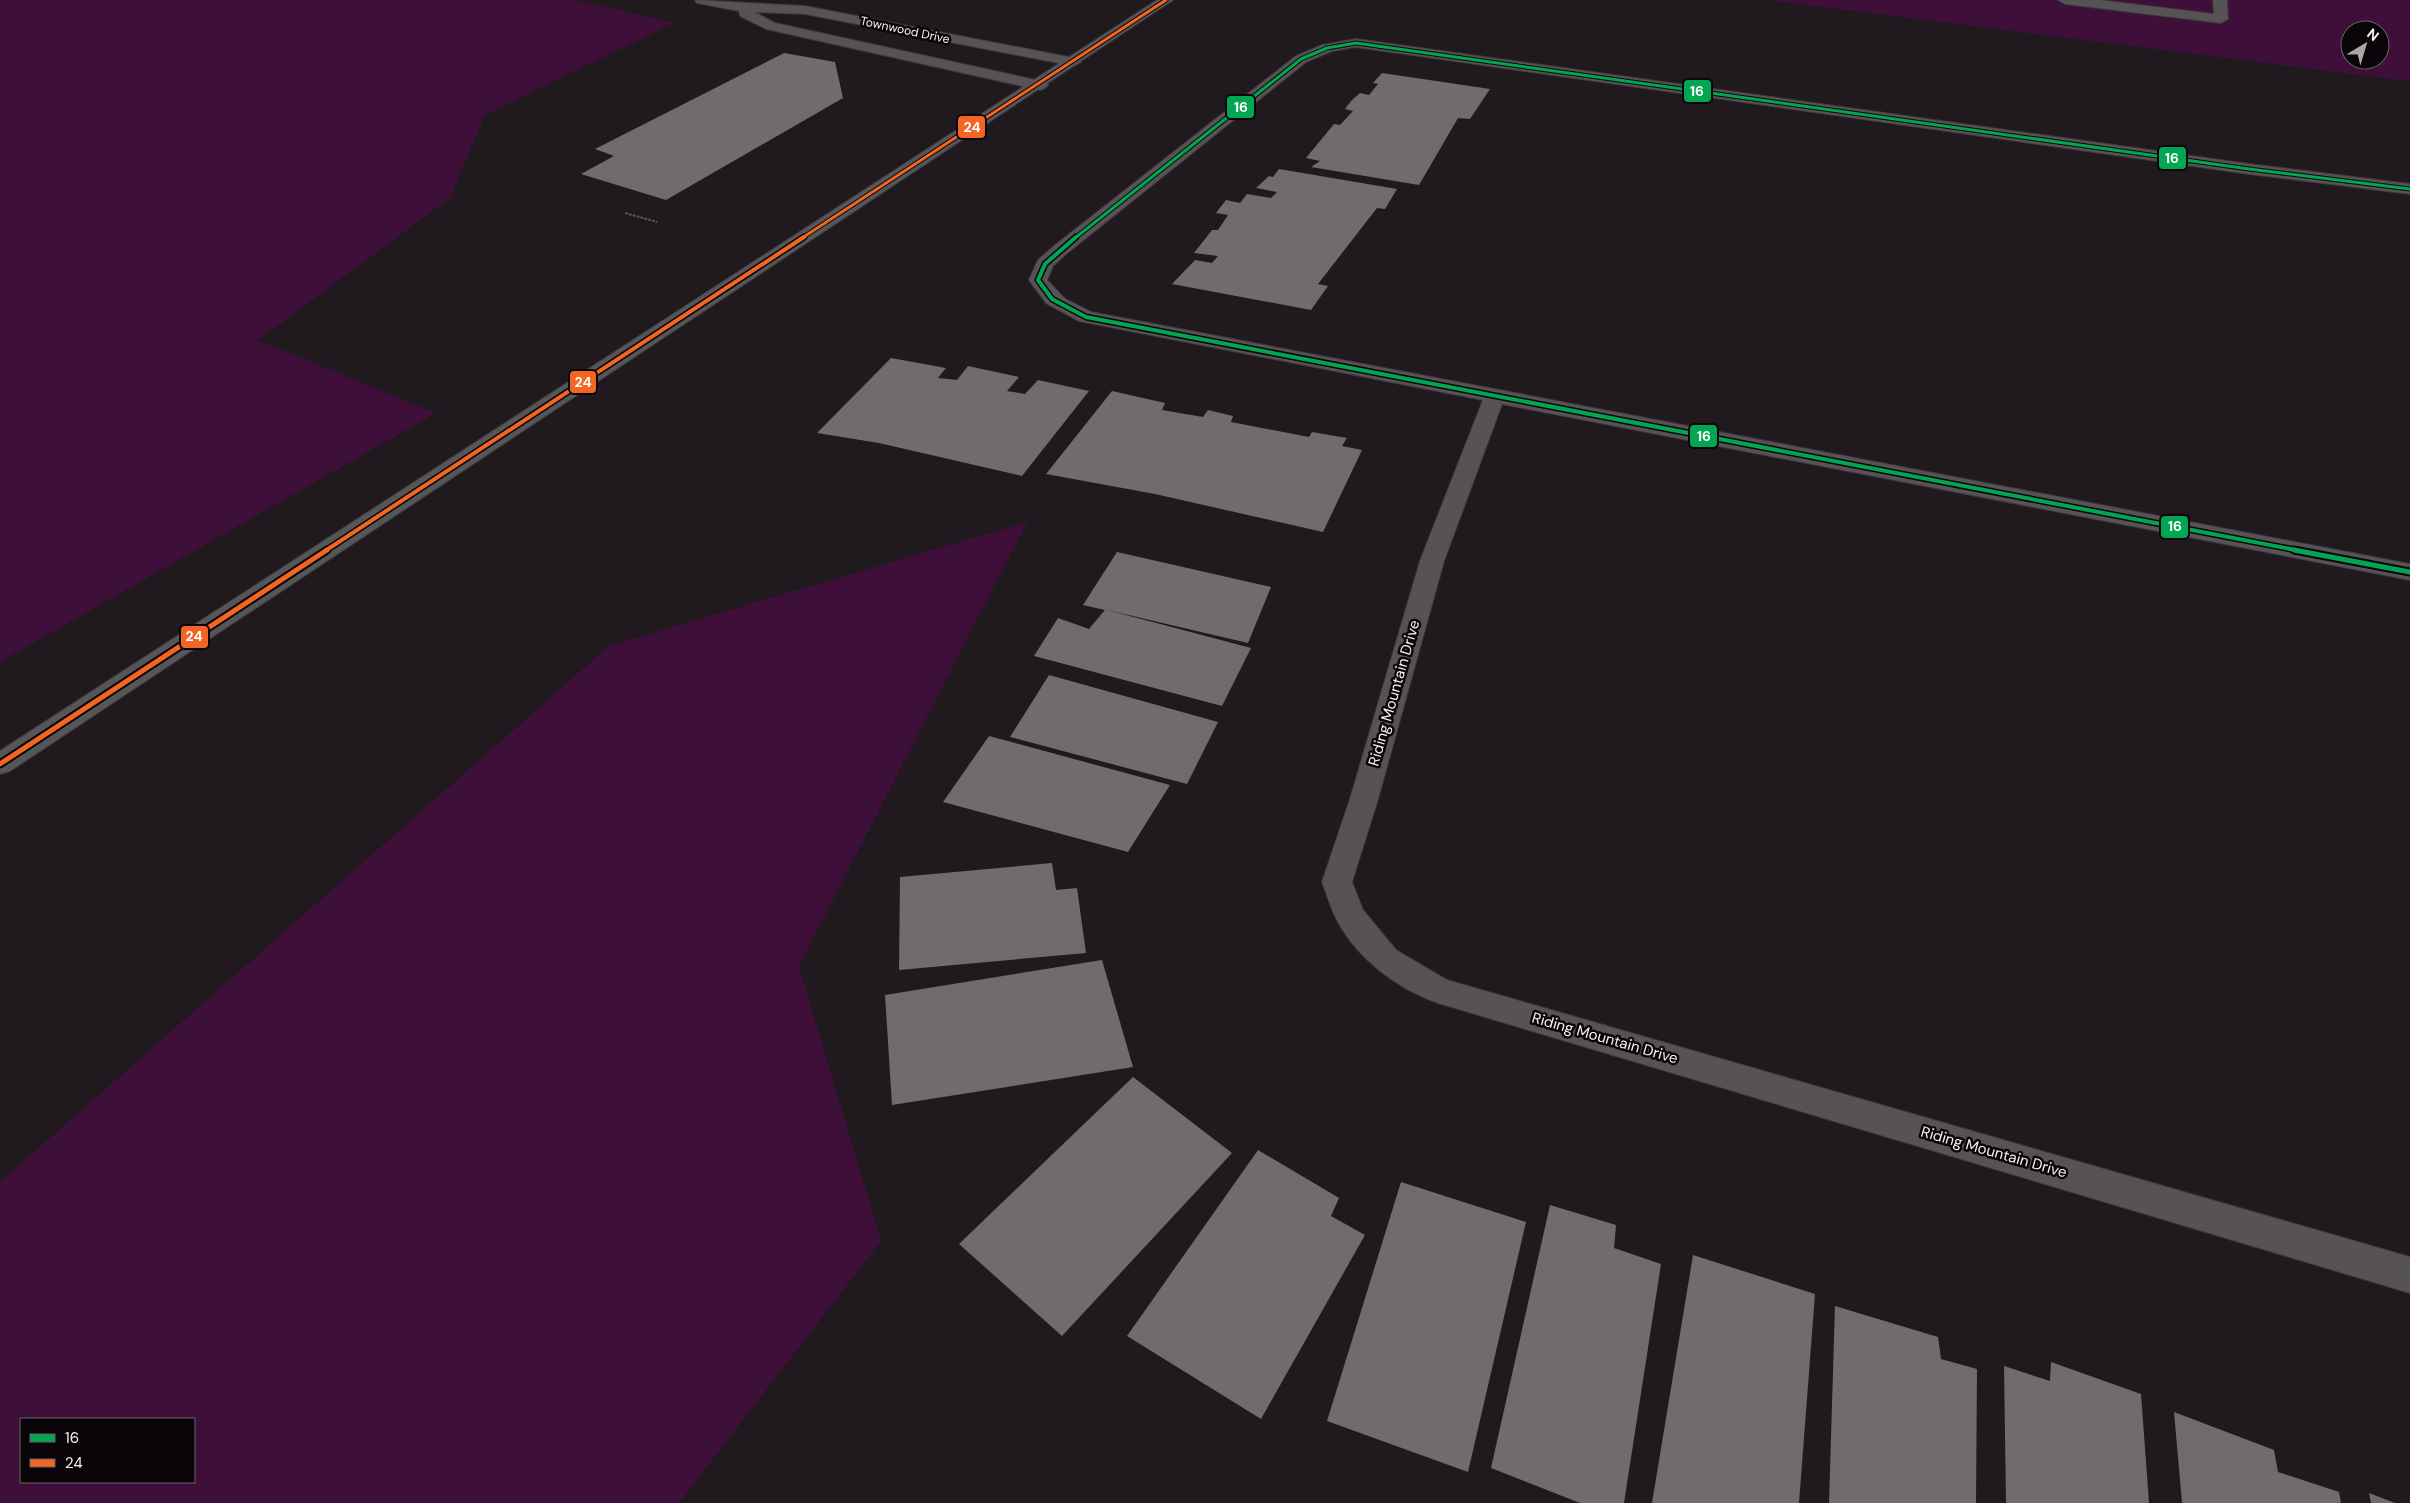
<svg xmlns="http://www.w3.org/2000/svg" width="2410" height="1503" viewBox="0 0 2410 1503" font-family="'DM Sans',sans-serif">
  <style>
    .green { fill: #3e1039; fill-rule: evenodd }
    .building { fill: #706b6f }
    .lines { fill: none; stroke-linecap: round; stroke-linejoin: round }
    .lane-casing { stroke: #3d383b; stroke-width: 2 }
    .street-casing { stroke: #3d383b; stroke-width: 2 }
    .primary-casing { stroke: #3d383b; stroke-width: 2 }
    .path { stroke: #575356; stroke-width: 2; stroke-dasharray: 3 1; stroke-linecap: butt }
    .lane { fill: #575256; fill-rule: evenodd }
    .street { fill: #575256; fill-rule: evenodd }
    .primary { fill: #545657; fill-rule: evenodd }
    .bus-1-far2-casing { stroke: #090508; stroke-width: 5 }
    .bus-1-far1-casing { stroke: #090508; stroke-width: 7 }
    .bus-1-casing { stroke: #090508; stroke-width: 9 }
    .bus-2-far2-casing { stroke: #090508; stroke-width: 5 }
    .bus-2-far1-casing { stroke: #090508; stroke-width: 7 }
    .bus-2-casing { stroke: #090508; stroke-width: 9 }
    .bus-1-far2 { stroke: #00a651; stroke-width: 3 }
    .bus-1-far1 { stroke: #00a651; stroke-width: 4 }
    .bus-1 { stroke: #00a651; stroke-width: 5 }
    .bus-2-far2 { stroke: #f26522; stroke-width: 3 }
    .bus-2-far1 { stroke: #f26522; stroke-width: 4 }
    .bus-2 { stroke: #f26522; stroke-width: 5 }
    .labels { text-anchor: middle; stroke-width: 5; stroke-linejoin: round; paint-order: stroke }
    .far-street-label { font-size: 12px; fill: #faf0f7; stroke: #090508 }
    .street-label { font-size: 15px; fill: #faf0f7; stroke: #090508 }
    .line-badge { stroke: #090508; stroke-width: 2 }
    .badge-label { font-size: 14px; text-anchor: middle; font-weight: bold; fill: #fff }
  </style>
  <rect width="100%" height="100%" fill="#201a1f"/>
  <!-- green -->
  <g class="green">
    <polygon points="0,0 576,0 674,23 485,115 450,198 258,340 436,413 0,662"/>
    <path d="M 1767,0 L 2410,0 L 2410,81 ZM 2350,30 L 2380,30 L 2380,60 L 2350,60 Z"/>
    <path d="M 1027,522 L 799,966 L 881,1241 L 679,1503 L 0,1503 L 0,1182 L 609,646 ZM 194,1419 L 194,1482 L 21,1482 L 21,1419 Z"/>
  </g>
  <!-- building -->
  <g class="building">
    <polygon points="784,53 835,62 843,98 666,200 581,174 614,156 595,149"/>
    <polygon points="1382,73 1490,89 1470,119 1458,118 1419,185 1311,167 1320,161 1306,158 1334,124 1340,125 1353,111 1345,109 1351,101 1360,93 1369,95 1378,84 1373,83"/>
    <polygon points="1279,169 1397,189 1385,209 1377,208 1318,284 1328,286 1311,310 1172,284 1195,260 1212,263 1218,256 1194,253 1212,230 1218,230 1228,215 1216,213 1226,200 1240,203 1247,194 1271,198 1277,192 1256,188 1269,176 1273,177"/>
    <polygon points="891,358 946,368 938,378 957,380 968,366 1019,377 1007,391 1025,394 1038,380 1089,391 1022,476 879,443 817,433"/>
    <polygon points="1112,391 1165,403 1162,410 1203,417 1208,410 1233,416 1231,422 1309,437 1312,432 1347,438 1342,446 1362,450 1323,532 1155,494 1046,474"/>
    <polygon points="1117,552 1271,587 1248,643 1107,610 1251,648 1222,706 1034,656 1058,618 1089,629 1105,610 1083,605"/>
    <polygon points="1049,675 1218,722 1187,784 1010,737"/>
    <polygon points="989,736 1170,785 1128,852 943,802"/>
    <polygon points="1052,863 1056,890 1077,888 1086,953 899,970 900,877"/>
    <polygon points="1102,960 1133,1067 892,1105 885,995"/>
    <polygon points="1133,1077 1232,1153 1062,1336 959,1244"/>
    <polygon points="1258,1150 1339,1198 1331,1216 1365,1235 1261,1419 1127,1336"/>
    <polygon points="1401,1182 1526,1222 1468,1472 1327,1421"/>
    <polygon points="1550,1205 1616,1225 1614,1248 1661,1264 1624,1503 1580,1503 1491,1468"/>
    <polygon points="1693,1255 1815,1294 1799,1503 1652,1503"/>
    <polygon points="1835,1306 1938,1337 1941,1359 1977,1369 1976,1503 1829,1503"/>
    <polygon points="2051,1362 2141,1394 2149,1503 2006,1503 2004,1366 2050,1381"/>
    <polygon points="2174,1412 2274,1450 2278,1472 2339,1492 2341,1503 2182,1503"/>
    <polygon points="2369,1493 2395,1503 2371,1503"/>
  </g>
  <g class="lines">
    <!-- lane casing -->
    <g class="lane-casing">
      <polygon id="lane" points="2058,0 2099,0 2214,14 2213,0 2227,0 2228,19 2221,23 2065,4"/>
    </g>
    <!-- street casing -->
    <g class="street-casing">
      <g id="street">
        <polygon points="695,0 805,6 1074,58 1081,62 1074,66 805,14 754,12 775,23 1045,82 1048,85 1045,88 1040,90 766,29 740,16 739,11 697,3"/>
        <path d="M 1356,39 L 2249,164 L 2410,184 L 2410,194 L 2249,174 L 1356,47 L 1332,51 L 1306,62 L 1066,254 L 1053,266 L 1047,280 L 1065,299 L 1091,312 L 2410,564 L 2410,580 L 1502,404 L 1444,561 L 1378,799 L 1352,882 L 1363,910 L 1396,950 L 1447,980 L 2410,1257 L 2410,1293 L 1438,1003 C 1398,989 1358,959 1338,922 C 1331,909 1327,895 1322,882 L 1350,799 L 1420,561 L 1483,400 L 1079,321 L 1046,303 L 1029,280 L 1038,260 L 1054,246 L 1296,56 L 1322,45 Z"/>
      </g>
    </g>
    <!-- primary casing -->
    <g class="primary-casing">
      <polygon id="primary" points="1157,0 1173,0 10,771 0,774 0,751"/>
    </g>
    <!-- path -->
    <polyline class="path" points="625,213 657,222"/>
    <!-- lane -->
    <use href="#lane" class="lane"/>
    <!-- street -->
    <use href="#street" class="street"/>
    <!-- primary -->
    <use href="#primary" class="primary"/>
    <!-- bus-1-far2 casing -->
    <g class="bus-1-far2-casing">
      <polyline id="bus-1-far2" points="1075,238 1301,59 1327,48 1356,43 2249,169 2410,189"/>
    </g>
    <!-- bus-1-far1 casing -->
    <g class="bus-1-far1-casing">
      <polyline id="bus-1-far1" points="1076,237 1045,264 1038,280 1052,299 1086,317 2301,551"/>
    </g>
    <!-- bus-1 casing -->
    <g class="bus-1-casing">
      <polyline id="bus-1" points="2294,550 2410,572"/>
    </g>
    <!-- bus-2-far2 casing -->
    <g class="bus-2-far2-casing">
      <polyline id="bus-2-far2" points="802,238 1166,0"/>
    </g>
    <!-- bus-2-far1 casing -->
    <g class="bus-2-far1-casing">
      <polyline id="bus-2-far1" points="325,551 804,237"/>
    </g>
    <!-- bus-2 casing -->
    <g class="bus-2-casing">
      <polyline id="bus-2" points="0,764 327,550"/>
    </g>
    <!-- bus-1-far2 -->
    <use href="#bus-1-far2" class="bus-1-far2"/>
    <!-- bus-1-far1 -->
    <use href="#bus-1-far1" class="bus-1-far1"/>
    <!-- bus-1 -->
    <use href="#bus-1" class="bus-1"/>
    <!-- bus-2-far2 -->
    <use href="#bus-2-far2" class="bus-2-far2"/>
    <!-- bus-2-far1 -->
    <use href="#bus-2-far1" class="bus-2-far1"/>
    <!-- bus-2 -->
    <use href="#bus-2" class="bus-2"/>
  </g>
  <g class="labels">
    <!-- far-street labels -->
    <g class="far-street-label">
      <text transform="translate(905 30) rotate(12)" y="4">Townwood Drive</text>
    </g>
    <!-- street labels -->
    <g class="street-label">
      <text transform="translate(1394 693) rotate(-74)" y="5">Riding Mountain Drive</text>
      <text transform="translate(1605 1038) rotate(16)" y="5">Riding Mountain Drive</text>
      <text transform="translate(1994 1152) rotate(16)" y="5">Riding Mountain Drive</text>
    </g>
  </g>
  <g class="line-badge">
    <rect x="1683" y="79" width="29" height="24" rx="5" fill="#00a651"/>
    <rect x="1226" y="95" width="29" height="24" rx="5" fill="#00a651"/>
    <rect x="957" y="115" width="29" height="24" rx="5" fill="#f26522"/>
    <rect x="2158" y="146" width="29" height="24" rx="5" fill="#00a651"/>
    <rect x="569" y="370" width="28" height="24" rx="5" fill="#f26522"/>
    <rect x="1689" y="424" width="29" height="24" rx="5" fill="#00a651"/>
    <rect x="2160" y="515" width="29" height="24" rx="5" fill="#00a651"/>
    <rect x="180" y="625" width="29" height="24" rx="5" fill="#f26522"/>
  </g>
  <g class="badge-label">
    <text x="1697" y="96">16</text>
    <text x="1241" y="112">16</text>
    <text x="972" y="132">24</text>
    <text x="2172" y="163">16</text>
    <text x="583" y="387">24</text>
    <text x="1704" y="441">16</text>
    <text x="2175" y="531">16</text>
    <text x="194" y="641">24</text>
  </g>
  <!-- legend -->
  <rect x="20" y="1418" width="175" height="65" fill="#090508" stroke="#696368"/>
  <rect x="30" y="1434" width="25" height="8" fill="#00a651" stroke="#696368"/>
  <text x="65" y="1443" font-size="15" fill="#faf0f7">16</text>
  <rect x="30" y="1459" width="25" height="8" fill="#f26522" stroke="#696368"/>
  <text x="65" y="1468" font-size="15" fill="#faf0f7">24</text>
  <!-- north arrow -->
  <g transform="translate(2365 45) rotate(38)"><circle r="24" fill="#090508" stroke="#696368"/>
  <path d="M0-4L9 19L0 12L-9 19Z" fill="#aea5ab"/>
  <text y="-8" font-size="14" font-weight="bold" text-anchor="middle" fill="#faf0f7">N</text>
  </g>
</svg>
